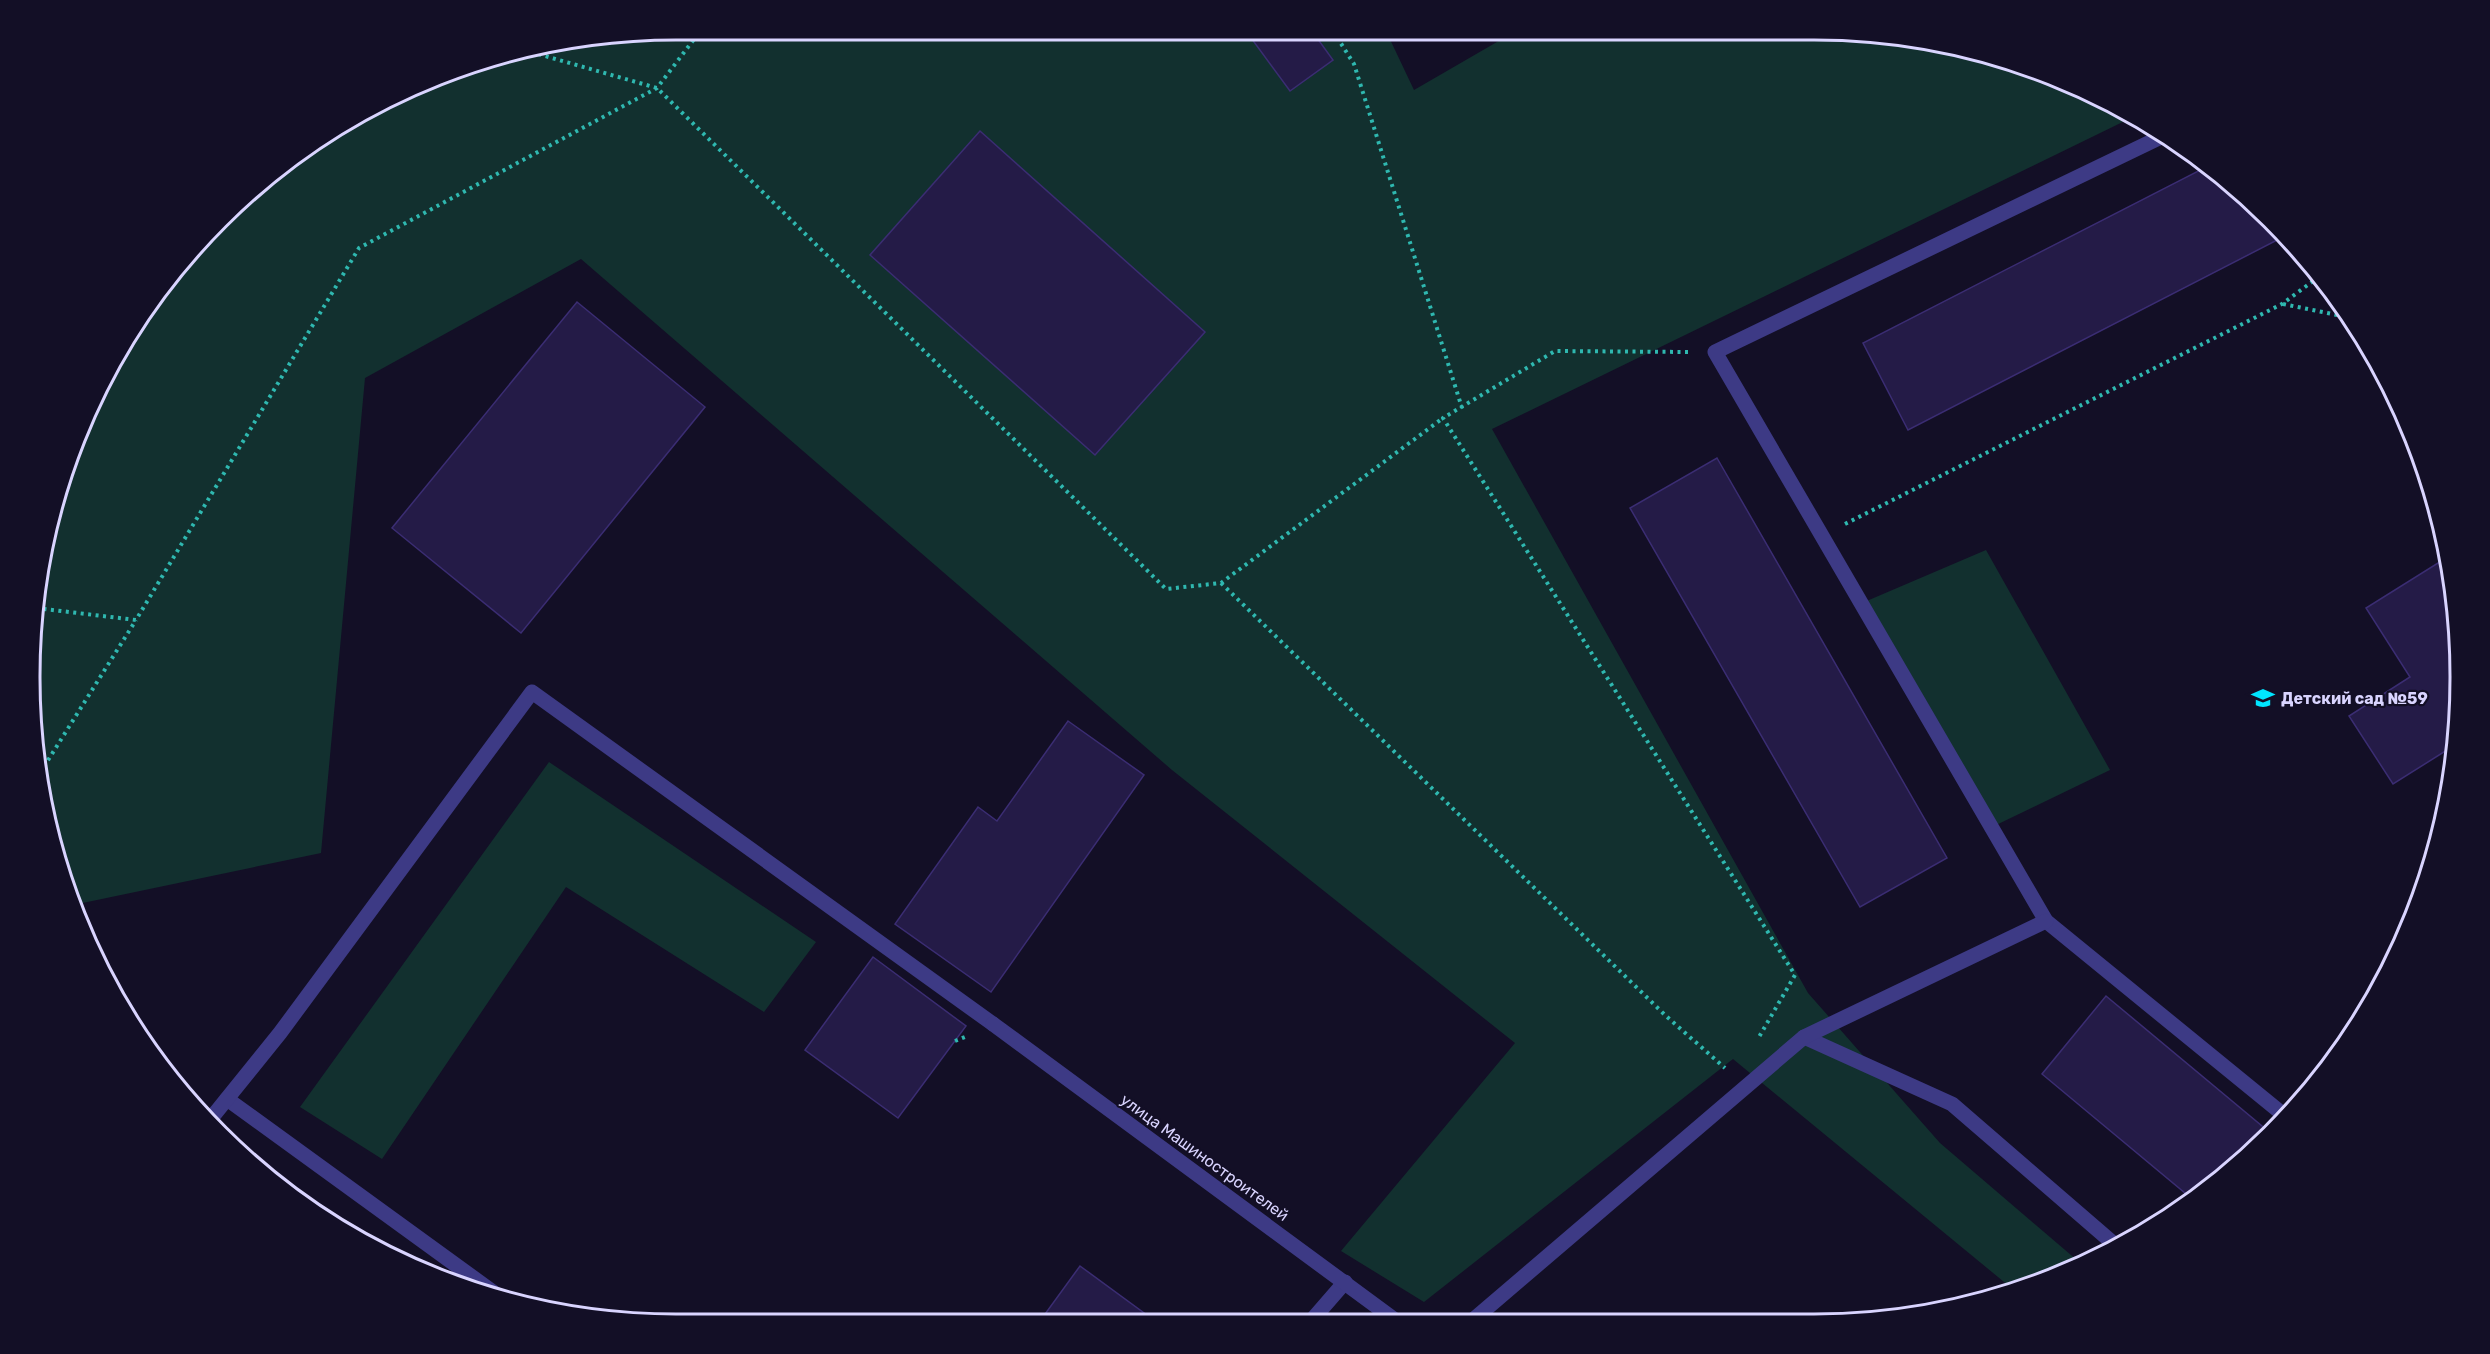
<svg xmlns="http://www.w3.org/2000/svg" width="2490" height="1354" viewBox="0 0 2490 1354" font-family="Rubik,sans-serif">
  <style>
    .green { fill: #12302f }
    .building { fill: #241b47; stroke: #3b2d73; stroke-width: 1.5 }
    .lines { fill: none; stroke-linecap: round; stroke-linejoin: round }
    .path { stroke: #2fb8b0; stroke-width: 4; stroke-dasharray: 3 4.5; stroke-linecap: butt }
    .service { stroke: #3d3a85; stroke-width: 15 }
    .minor { stroke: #3d3a85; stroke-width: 15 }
    .labels { text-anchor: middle; stroke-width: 4.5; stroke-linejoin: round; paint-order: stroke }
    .poi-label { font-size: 16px; font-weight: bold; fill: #d9d4ff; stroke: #130f26; text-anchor: start }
    .street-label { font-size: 16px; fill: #d9d4ff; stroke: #130f26 }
    .rim { fill: none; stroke: #d9d4ff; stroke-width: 3 }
  </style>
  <rect width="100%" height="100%" fill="#130f26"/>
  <!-- green -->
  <g class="green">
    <polygon points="677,30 1386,31 1414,90 1516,31 1855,31 1981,52 2135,116 1492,429 1808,993 1940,1143 2078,1261 2015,1291 1733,1059 1424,1302 1341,1251 1515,1043 1172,770 581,259 365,378 321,853 73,905 52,844 31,720 31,634 52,510 79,429 139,318 191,250 283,164 354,117 469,64 551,42"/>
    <polygon points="1986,550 2110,770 1992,827 1862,603"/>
    <polygon points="549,762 816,942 764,1012 566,887 382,1159 300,1107"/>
  </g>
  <!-- building -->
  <g class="building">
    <polygon points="1246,31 1312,31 1333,60 1290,91"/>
    <polygon points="980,131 1205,332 1095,455 870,255"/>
    <polygon points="2206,167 2239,190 2283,237 1908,430 1863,343"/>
    <polygon points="577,302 705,407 521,633 392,528"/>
    <polygon points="1717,458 1947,858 1860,907 1630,508"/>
    <polygon points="2446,558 2459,634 2455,745 2393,784 2349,716 2410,677 2366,608"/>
    <polygon points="1068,721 1144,775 991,992 895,924 978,807 997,821"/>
    <polygon points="873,957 966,1026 898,1118 805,1050"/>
    <polygon points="2106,996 2268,1131 2191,1198 2042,1074"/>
    <polygon points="1080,1266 1155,1321 1040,1321"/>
  </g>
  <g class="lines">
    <!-- path -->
    <g class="path">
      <polyline points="1333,31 1354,64 1462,408"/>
      <polyline points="524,50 657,88 1166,589 1221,583 1443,418"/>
      <polyline points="2283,304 2347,317"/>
      <polyline points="1688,352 1555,351 1443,418 1795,975 1759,1037"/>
      <polyline points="1845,524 2282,304 2320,276"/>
      <polyline points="1221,583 1666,1016 1725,1068"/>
      <polyline points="36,608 136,620 359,248 657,88 701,30"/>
      <polyline points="40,773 136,620"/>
      <polyline points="955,1041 965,1037"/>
    </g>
    <!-- service -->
    <g class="service">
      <polyline points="2163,136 1715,352 2046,921 2285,1116"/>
      <polyline points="1804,1037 1952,1104 2114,1244"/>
      <polyline points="227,1099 504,1300"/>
      <polyline points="209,1121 280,1033 532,692 993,1024"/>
      <polyline points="1312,1320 1345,1282"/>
      <polyline points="1473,1320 1804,1037 2046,921"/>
    </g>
    <!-- minor -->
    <polyline class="minor" points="993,1024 1395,1320"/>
  </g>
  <!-- icons -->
  <defs>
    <g id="school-bare" transform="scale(1.8)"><path d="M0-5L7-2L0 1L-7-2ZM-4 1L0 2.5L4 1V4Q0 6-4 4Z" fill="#00e5ff" stroke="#130f26" stroke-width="2.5" paint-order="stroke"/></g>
  </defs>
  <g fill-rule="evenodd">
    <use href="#school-bare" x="2263" y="698"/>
  </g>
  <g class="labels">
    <!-- poi labels -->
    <g class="poi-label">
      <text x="2281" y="704">Детский сад №59</text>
    </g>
    <!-- street labels -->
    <g class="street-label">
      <text transform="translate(1205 1157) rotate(36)" y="6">улица Машиностроителей</text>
    </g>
  </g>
  <!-- crop -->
  <path d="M0 0H2490V1354H0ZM676 40H1814A636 636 0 0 1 2450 676V678A636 636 0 0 1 1814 1314H676A636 636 0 0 1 40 678V676A636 636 0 0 1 676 40Z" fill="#130f26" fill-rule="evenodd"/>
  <path class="rim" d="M676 40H1814A636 636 0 0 1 2450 676V678A636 636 0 0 1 1814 1314H676A636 636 0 0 1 40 678V676A636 636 0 0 1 676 40Z"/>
</svg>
